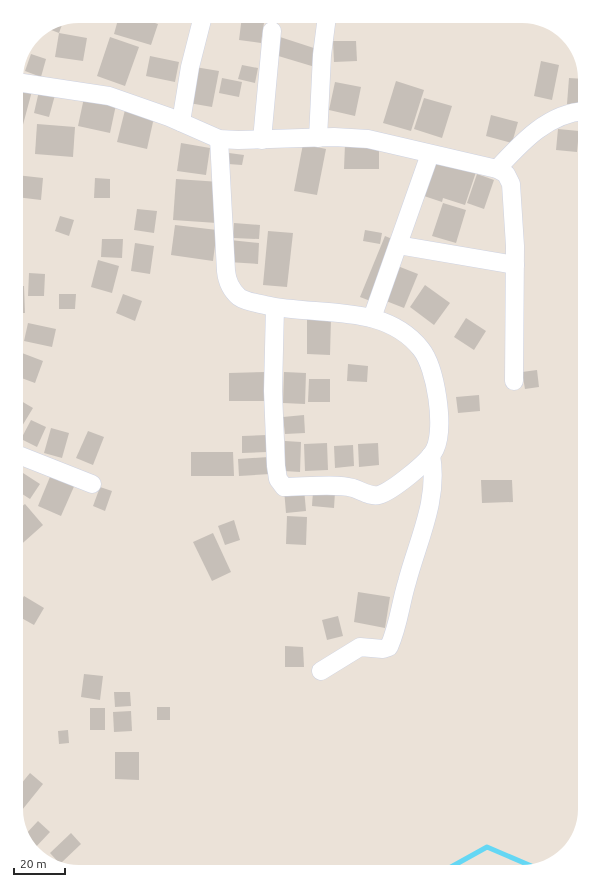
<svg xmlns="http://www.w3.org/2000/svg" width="601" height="888" viewBox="0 0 601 888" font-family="Ubuntu,sans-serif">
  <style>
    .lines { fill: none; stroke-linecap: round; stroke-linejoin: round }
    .stream { stroke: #64d7f4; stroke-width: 5 }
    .building { fill: #c6bfb8 }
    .street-casing { stroke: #cdd2e2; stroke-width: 19 }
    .street { stroke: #fff; stroke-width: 18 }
  </style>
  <rect width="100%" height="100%" fill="#ebe2d8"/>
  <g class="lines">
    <!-- stream -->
    <polyline class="stream" points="442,872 487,847 536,868"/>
  </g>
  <!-- building -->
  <g class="building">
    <polygon points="119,16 134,16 158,24 151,45 114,34"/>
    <polygon points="242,16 265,16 261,43 239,40"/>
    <polygon points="63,22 59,33 46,28"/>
    <polygon points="59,33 87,38 83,61 55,57"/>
    <polygon points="110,37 139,47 125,86 97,76"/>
    <polygon points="280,37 320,50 315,67 275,55"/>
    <polygon points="333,41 356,41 357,61 334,62"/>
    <polygon points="31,54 46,59 41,77 25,71"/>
    <polygon points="150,56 179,62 175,82 146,76"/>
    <polygon points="541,61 559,65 552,100 534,96"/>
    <polygon points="242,65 258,68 255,83 238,79"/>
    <polygon points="195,67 219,71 212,107 189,103"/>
    <polygon points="222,78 242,82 239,97 219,93"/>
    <polygon points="569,78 585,79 585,106 567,104"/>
    <polygon points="396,81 424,90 411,131 383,123"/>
    <polygon points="335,82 361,87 355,116 329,110"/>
    <polygon points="16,86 32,91 20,136 16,135"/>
    <polygon points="39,91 55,95 49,117 34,113"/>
    <polygon points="85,93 117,100 110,133 78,126"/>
    <polygon points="424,98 452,106 442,138 414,129"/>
    <polygon points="126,106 155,113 147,149 117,142"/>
    <polygon points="491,115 518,122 512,143 486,136"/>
    <polygon points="37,124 75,127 73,157 35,154"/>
    <polygon points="558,129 579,131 577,152 556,150"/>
    <polygon points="181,143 210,148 206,175 177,171"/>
    <polygon points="303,144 326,149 317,195 294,191"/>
    <polygon points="345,144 379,144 379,169 344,169"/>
    <polygon points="229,153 244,155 242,165 228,164"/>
    <polygon points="430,157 477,169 465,205 443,198 442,202 418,194"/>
    <polygon points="477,174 494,180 484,209 467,203"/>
    <polygon points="16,175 43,178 41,200 16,197"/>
    <polygon points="95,178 110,179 110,198 94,198"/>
    <polygon points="176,179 220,182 217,223 173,220"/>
    <polygon points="443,203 466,210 456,243 432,236"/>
    <polygon points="137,209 157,211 154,233 134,230"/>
    <polygon points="60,216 74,220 69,236 55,231"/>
    <polygon points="234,223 260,225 259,239 233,238"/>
    <polygon points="175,225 217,230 213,261 171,255"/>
    <polygon points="365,230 382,233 380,244 363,241"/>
    <polygon points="268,231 293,233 287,287 263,285"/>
    <polygon points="385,236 397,241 373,302 360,297"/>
    <polygon points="102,239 123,239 122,258 101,257"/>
    <polygon points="230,240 259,243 258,264 228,262"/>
    <polygon points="135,243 154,246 150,274 131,271"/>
    <polygon points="98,260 119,266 112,293 91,287"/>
    <polygon points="395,265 418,274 404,308 381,299"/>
    <polygon points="29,273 45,274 44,296 28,296"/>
    <polygon points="425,285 450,303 434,325 410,307"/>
    <polygon points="16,286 24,286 25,313 16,313"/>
    <polygon points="59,294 76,294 75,309 59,309"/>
    <polygon points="123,294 142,301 135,321 116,313"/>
    <polygon points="307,317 331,318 330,355 307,354"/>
    <polygon points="466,318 486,331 474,350 454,337"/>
    <polygon points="28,323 56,329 52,347 24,341"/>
    <polygon points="22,353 43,361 35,383 16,376"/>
    <polygon points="348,364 368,366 367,382 347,381"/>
    <polygon points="537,370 539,387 525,389 522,372"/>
    <polygon points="267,372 267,401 229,401 229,373"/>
    <polygon points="284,372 306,373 305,404 283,403"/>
    <polygon points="309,379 330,379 330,402 308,402"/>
    <polygon points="479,395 480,411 458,413 456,397"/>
    <polygon points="16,398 33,408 16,436"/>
    <polygon points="304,415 305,433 285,434 283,417"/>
    <polygon points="31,420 46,427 37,447 21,439"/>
    <polygon points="51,428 69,433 62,458 44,453"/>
    <polygon points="88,431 104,437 93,465 76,458"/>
    <polygon points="267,435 267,452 242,453 242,436"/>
    <polygon points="285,441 301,442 300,472 284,471"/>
    <polygon points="327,443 328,470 305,471 304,444"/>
    <polygon points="378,443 379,465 359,467 358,444"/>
    <polygon points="353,445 354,466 335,468 334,446"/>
    <polygon points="191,452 233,452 234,476 191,476"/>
    <polygon points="269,457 270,474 239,476 238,459"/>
    <polygon points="52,472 76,482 61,516 38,506"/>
    <polygon points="23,473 40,484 30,499 16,490 16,483"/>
    <polygon points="481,480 512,480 513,502 482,503"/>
    <polygon points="100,487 112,491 105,511 93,506"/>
    <polygon points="304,488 306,511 286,513 284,489"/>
    <polygon points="313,491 335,492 334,508 312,506"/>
    <polygon points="25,504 43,525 16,549 16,511"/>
    <polygon points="287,516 307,517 306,545 286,544"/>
    <polygon points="234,520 240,540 225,545 218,526"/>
    <polygon points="213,533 231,572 212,581 193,542"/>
    <polygon points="358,592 390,597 385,628 354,622"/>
    <polygon points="24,596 44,608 34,625 16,615 16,610"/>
    <polygon points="338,616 343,636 327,640 322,620"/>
    <polygon points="285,646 303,647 304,667 285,667"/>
    <polygon points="84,674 103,676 100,700 81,697"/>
    <polygon points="114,692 130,692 131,706 115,707"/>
    <rect x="157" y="707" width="13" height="13"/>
    <rect x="90" y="708" width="15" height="22"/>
    <polygon points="131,711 132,731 114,732 113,712"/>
    <polygon points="68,730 69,743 59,744 58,731"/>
    <polygon points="115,752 139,752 139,780 115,779"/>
    <polygon points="30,773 43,784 18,815 16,790"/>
    <polygon points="38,821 50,832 34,849 23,837"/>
    <polygon points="71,833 81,844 60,864 50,853"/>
  </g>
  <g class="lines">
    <!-- street casing -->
    <g class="street-casing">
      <g id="street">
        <polyline points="16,82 109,96 169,117 219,139 238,140 334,137 368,139 497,169 506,174 511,184 515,246 514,381"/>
        <polyline points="181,122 190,67 203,16"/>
        <polyline points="318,138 322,55 327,16"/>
        <path d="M 219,139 L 226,271 C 227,281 231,290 239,297 C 246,302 257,303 265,305 C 317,317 384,302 421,349 C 436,368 445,427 435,449 C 429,462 392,491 379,495 C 370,497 362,491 353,488 C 336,483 303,487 284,487 L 278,479 L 276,466 L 273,391 L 275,307"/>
        <polyline points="262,140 272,31"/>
        <path d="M 497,169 C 521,143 548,113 585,111"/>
        <polyline points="398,245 515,265"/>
        <polyline points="372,318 430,154"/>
        <polyline points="16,454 92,484"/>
        <path d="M 321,671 L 360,647 L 383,649 L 389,647 C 399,624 400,605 407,582 C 418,540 439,500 431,455"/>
      </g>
    </g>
    <!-- street -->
    <use href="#street" class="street"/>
  </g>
  <!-- crop -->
  <path d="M0 0H601V888H0ZM79 23H522A56 56 0 0 1 578 79V809A56 56 0 0 1 522 865H79A56 56 0 0 1 23 809V79A56 56 0 0 1 79 23Z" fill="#fff" fill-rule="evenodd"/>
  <!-- scale -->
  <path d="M14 868v6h51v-6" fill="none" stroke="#282828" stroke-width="2"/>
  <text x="20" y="868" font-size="12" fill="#282828" stroke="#ffffff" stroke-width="3" paint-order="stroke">20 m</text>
</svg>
